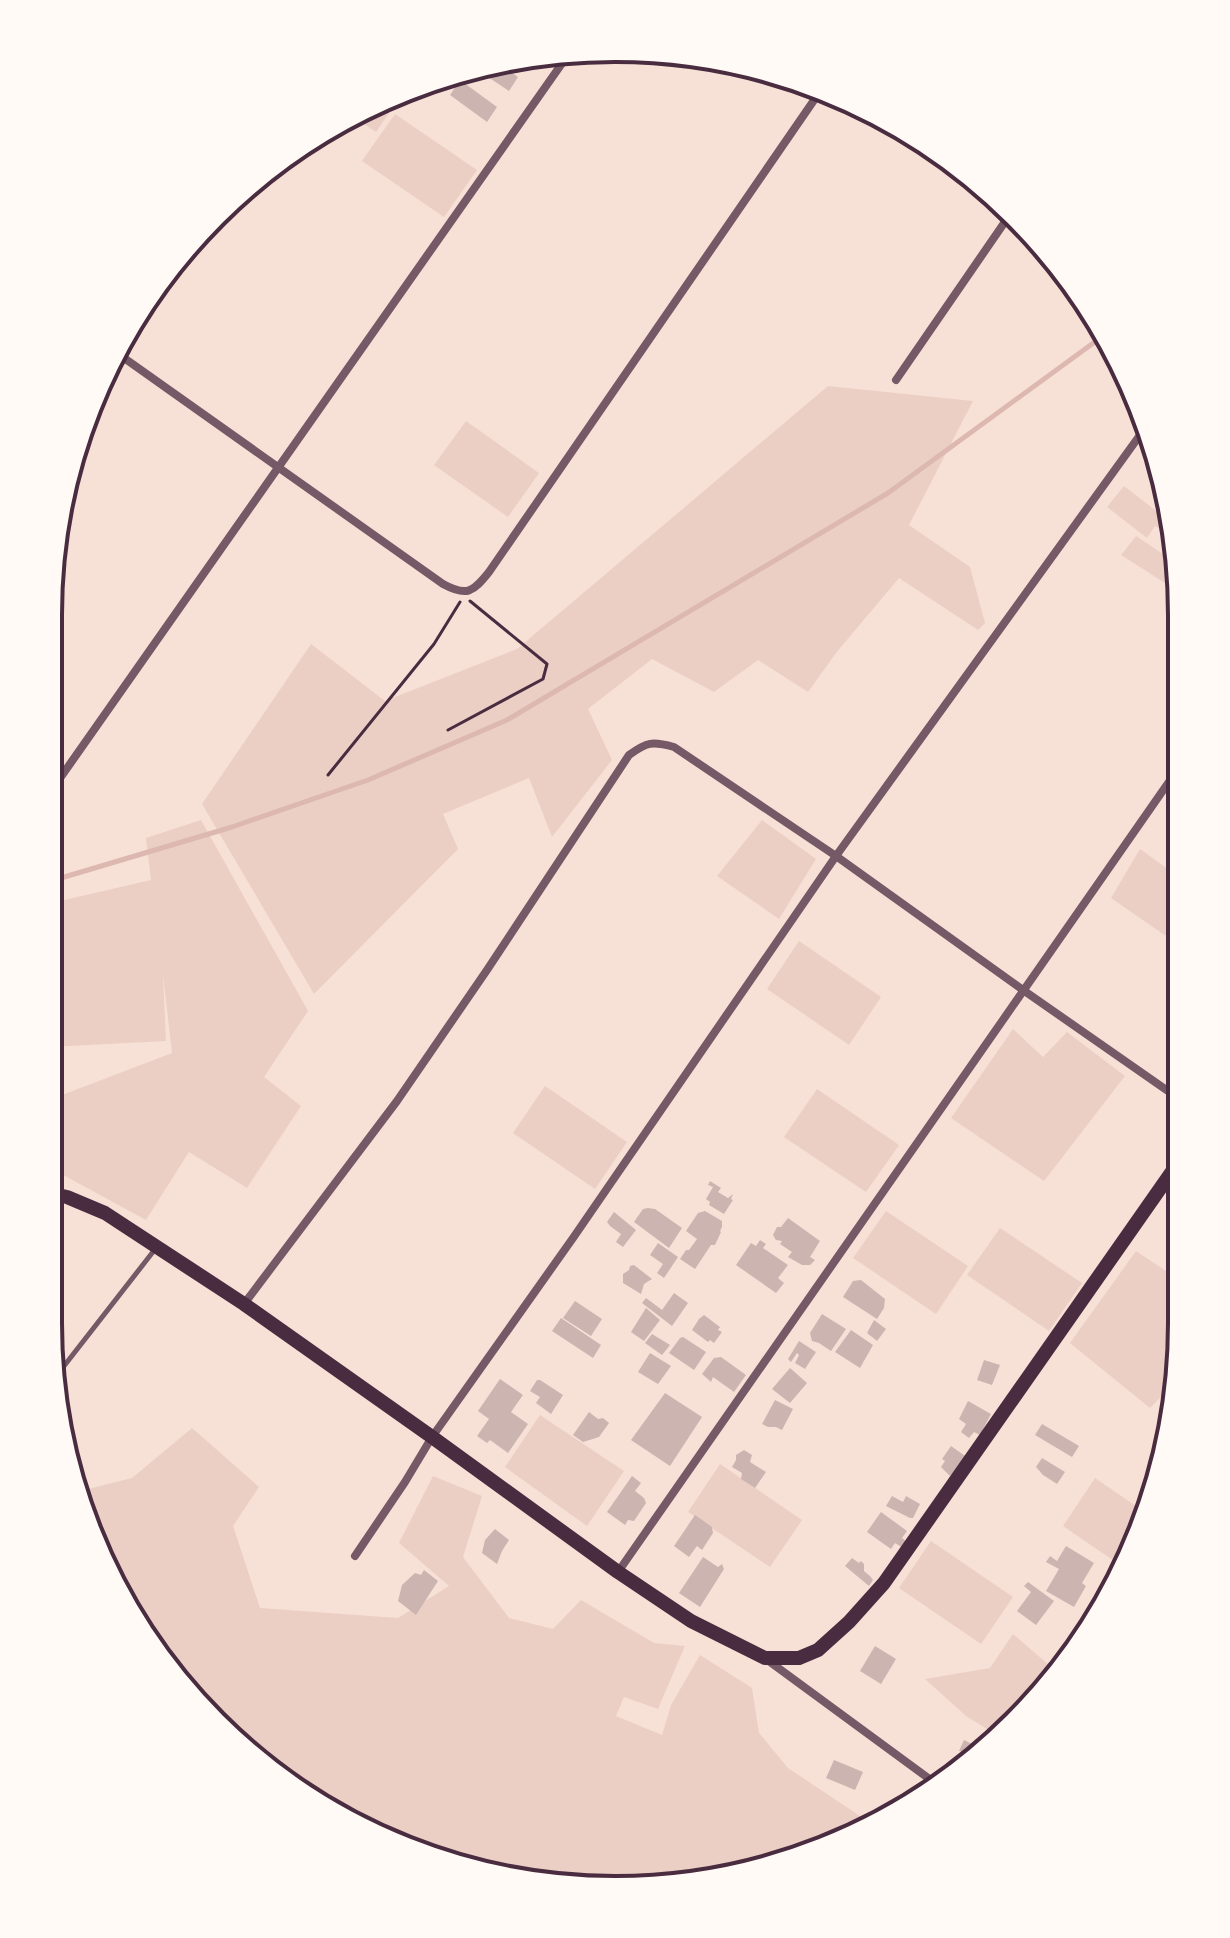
<svg xmlns="http://www.w3.org/2000/svg" width="1230" height="1938" viewBox="0 0 1230 1938" font-family="Figtree,sans-serif">
  <style>
    .green { fill: #ebcfc5 }
    .lines { fill: none; stroke-linecap: round; stroke-linejoin: round }
    .stream { stroke: #dcb8b0; stroke-width: 5 }
    .building { fill: #ccb4b1 }
    .path { stroke: #4a2c40; stroke-width: 3 }
    .service { stroke: #755966; stroke-width: 5 }
    .minor { stroke: #755966; stroke-width: 8 }
    .secondary { stroke: #4a2c40; stroke-width: 14 }
    .rim { fill: none; stroke: #4a2c40; stroke-width: 4 }
  </style>
  <rect width="100%" height="100%" fill="#f7e1d7"/>
  <!-- green -->
  <g class="green">
    <polygon points="404,91 376,132 351,115"/>
    <polygon points="395,114 477,170 444,217 362,161"/>
    <polygon points="828,386 973,401 909,525 970,567 985,623 978,630 899,578 836,653 808,692 758,660 714,692 652,659 588,709 612,760 552,837 529,778 443,814 458,849 314,994 202,804 311,644 385,701 517,649"/>
    <polygon points="466,421 539,473 508,517 434,465"/>
    <polygon points="1124,486 1169,521 1172,534 1171,535 1155,526 1147,538 1107,507"/>
    <polygon points="1136,536 1178,564 1179,569 1168,585 1121,555"/>
    <polygon points="201,820 308,1011 264,1077 301,1106 247,1188 189,1152 146,1220 56,1171 49,1172 49,1100 172,1053 163,975 166,1041 50,1047 51,903 151,880 146,838"/>
    <polygon points="762,820 816,859 779,919 717,876"/>
    <polygon points="1140,849 1179,877 1179,945 1111,898"/>
    <polygon points="799,941 881,997 849,1045 767,989"/>
    <polygon points="1013,1029 1043,1057 1067,1032 1125,1076 1044,1181 951,1118"/>
    <polygon points="545,1086 627,1142 595,1189 513,1133"/>
    <polygon points="817,1089 899,1145 866,1192 784,1137"/>
    <polygon points="886,1211 968,1266 936,1314 853,1258"/>
    <polygon points="1000,1228 1082,1283 1049,1331 967,1275"/>
    <polygon points="1136,1251 1178,1279 1177,1380 1150,1408 1070,1343"/>
    <polygon points="540,1415 624,1471 587,1526 505,1467"/>
    <polygon points="192,1428 259,1487 233,1526 260,1608 398,1618 449,1586 399,1543 433,1476 482,1496 463,1557 509,1618 553,1629 581,1600 654,1643 685,1646 658,1709 624,1697 616,1716 662,1735 671,1705 700,1655 752,1688 759,1733 788,1768 869,1822 762,1871 615,1890 432,1860 270,1773 144,1638 78,1505 76,1492 132,1478"/>
    <polygon points="720,1464 802,1520 770,1567 688,1512"/>
    <polygon points="1095,1478 1146,1513 1139,1540 1123,1567 1063,1526"/>
    <polygon points="931,1541 1013,1597 981,1644 899,1588"/>
    <polygon points="1013,1634 1049,1665 1067,1665 995,1734 966,1716 925,1679 990,1668"/>
  </g>
  <g class="lines">
    <!-- stream -->
    <polyline class="stream" points="51,881 232,827 368,780 507,720 888,493 1107,333"/>
  </g>
  <!-- building -->
  <g class="building">
    <polygon points="522,57 526,60 518,73 502,62"/>
    <polygon points="497,63 518,77 509,91 482,73 487,65"/>
    <polygon points="460,80 497,107 487,122 450,95"/>
    <polygon points="915,137 940,153 935,160 911,144"/>
    <polygon points="710,1181 721,1188 718,1192 728,1198 733,1194 731,1199 733,1200 724,1214 709,1205 710,1202 706,1199 713,1187 708,1185"/>
    <polygon points="648,1208 655,1209 682,1228 669,1248 634,1222 643,1209"/>
    <polygon points="705,1211 722,1221 722,1227 720,1231 721,1232 715,1245 711,1245 695,1269 680,1259 686,1250 689,1250 697,1239 686,1231 698,1213"/>
    <polygon points="614,1212 636,1230 623,1247 616,1242 621,1234 610,1226 607,1222"/>
    <polygon points="788,1218 820,1241 810,1257 815,1260 810,1265 802,1265 788,1257 792,1252 780,1244 782,1241 776,1240 773,1235 777,1227 781,1227"/>
    <polygon points="760,1240 766,1244 763,1248 788,1265 778,1278 784,1283 776,1293 736,1265 751,1243 756,1246"/>
    <polygon points="658,1243 678,1257 664,1278 657,1273 663,1264 650,1255"/>
    <polygon points="634,1265 652,1279 644,1284 641,1294 623,1283 623,1274 629,1270 630,1266"/>
    <polygon points="861,1280 885,1299 884,1308 877,1319 843,1297 853,1281"/>
    <polygon points="674,1293 688,1303 672,1326 642,1303 646,1298 662,1310"/>
    <polygon points="575,1301 602,1319 591,1336 563,1318"/>
    <polygon points="646,1308 660,1320 644,1341 631,1332"/>
    <polygon points="822,1314 846,1329 831,1351 819,1343 812,1341 810,1333"/>
    <polygon points="704,1315 720,1327 718,1330 722,1332 714,1343 710,1340 708,1342 692,1330 699,1319"/>
    <polygon points="561,1318 601,1345 593,1358 552,1331"/>
    <polygon points="874,1320 886,1329 877,1341 867,1333"/>
    <polygon points="851,1330 873,1345 860,1368 835,1352"/>
    <polygon points="652,1334 670,1345 662,1355 645,1343"/>
    <polygon points="683,1337 706,1352 694,1370 669,1353 680,1338"/>
    <polygon points="799,1341 816,1352 805,1369 795,1363 799,1355 797,1353 791,1362 788,1359"/>
    <polygon points="650,1353 671,1366 658,1384 638,1372"/>
    <polygon points="721,1357 746,1375 734,1392 713,1377 711,1382 702,1374 714,1358"/>
    <polygon points="984,1360 1000,1365 992,1385 977,1380"/>
    <polygon points="790,1368 807,1383 790,1403 772,1389"/>
    <polygon points="500,1379 523,1395 511,1412 528,1424 508,1453 490,1440 487,1443 477,1436 489,1419 478,1411"/>
    <polygon points="537,1380 540,1380 563,1395 551,1414 536,1403 540,1397 530,1391"/>
    <polygon points="665,1393 702,1417 670,1466 631,1440"/>
    <polygon points="775,1400 793,1409 782,1430 776,1427 768,1427 762,1424"/>
    <polygon points="968,1401 991,1414 980,1435 974,1432 969,1438 961,1432 966,1424 959,1419"/>
    <polygon points="589,1412 598,1419 603,1418 609,1423 599,1437 583,1442 573,1435"/>
    <polygon points="1042,1424 1079,1446 1072,1457 1035,1435"/>
    <polygon points="951,1446 968,1458 950,1476 941,1467 945,1461 942,1459"/>
    <polygon points="744,1450 752,1455 750,1462 766,1472 755,1488 741,1479 742,1473 732,1467 736,1460 736,1455"/>
    <polygon points="1042,1458 1065,1472 1057,1484 1043,1475 1036,1467"/>
    <polygon points="632,1476 641,1483 635,1491 644,1498 646,1503 634,1521 628,1520 625,1525 607,1512"/>
    <polygon points="892,1496 903,1502 906,1496 920,1504 913,1518 910,1518 886,1506"/>
    <polygon points="881,1512 907,1531 902,1538 907,1542 903,1548 895,1543 891,1549 867,1532"/>
    <polygon points="695,1515 712,1527 713,1533 702,1550 697,1546 689,1557 674,1546"/>
    <polygon points="495,1529 509,1540 502,1551 497,1564 482,1553 485,1540"/>
    <polygon points="1066,1546 1094,1563 1082,1583 1086,1586 1074,1607 1046,1591 1059,1569 1046,1562 1050,1556 1057,1561"/>
    <polygon points="703,1557 718,1567 722,1564 724,1569 700,1607 679,1593"/>
    <polygon points="852,1558 859,1563 861,1561 864,1564 864,1571 870,1576 873,1580 869,1586 845,1566"/>
    <polygon points="424,1570 438,1581 416,1615 398,1601 402,1585 415,1573 421,1575"/>
    <polygon points="1028,1582 1054,1601 1036,1625 1017,1611 1031,1592 1024,1586"/>
    <polygon points="875,1646 896,1659 881,1684 860,1671"/>
    <polygon points="964,1740 980,1748 973,1754 959,1751"/>
    <polygon points="834,1760 863,1772 855,1790 826,1778"/>
  </g>
  <g class="lines">
    <!-- path -->
    <g class="path">
      <polyline points="448,730 543,679 547,664 470,601"/>
      <polyline points="328,775 434,644 460,602"/>
    </g>
    <!-- service -->
    <polyline class="service" points="57,1375 156,1248"/>
    <!-- minor -->
    <g class="minor">
      <path d="M 117,353 L 443,584 C 467,597 473,592 489,572 L 821,90"/>
      <polyline points="896,380 1011,213"/>
      <polyline points="51,791 570,52"/>
      <path d="M 244,1304 L 397,1101 L 487,970 L 629,755 C 647,742 652,741 674,747 L 836,856 L 1023,990 L 1178,1098"/>
      <polyline points="355,1556 405,1482 432,1437 573,1238 836,856 1148,424"/>
      <polyline points="618,1572 1180,766"/>
      <polyline points="766,1659 939,1786"/>
    </g>
    <!-- secondary -->
    <polyline class="secondary" points="49,1193 67,1197 105,1213 244,1304 432,1437 618,1572 691,1621 765,1658 799,1658 818,1650 849,1622 884,1583 1178,1163"/>
  </g>
  <!-- crop -->
  <path d="M0 0H1230V1938H0ZM615 62H615A553 553 0 0 1 1168 615V1323A553 553 0 0 1 615 1876H615A553 553 0 0 1 62 1323V615A553 553 0 0 1 615 62Z" fill="#fffaf5" fill-rule="evenodd"/>
  <path class="rim" d="M615 62H615A553 553 0 0 1 1168 615V1323A553 553 0 0 1 615 1876H615A553 553 0 0 1 62 1323V615A553 553 0 0 1 615 62Z"/>
</svg>
